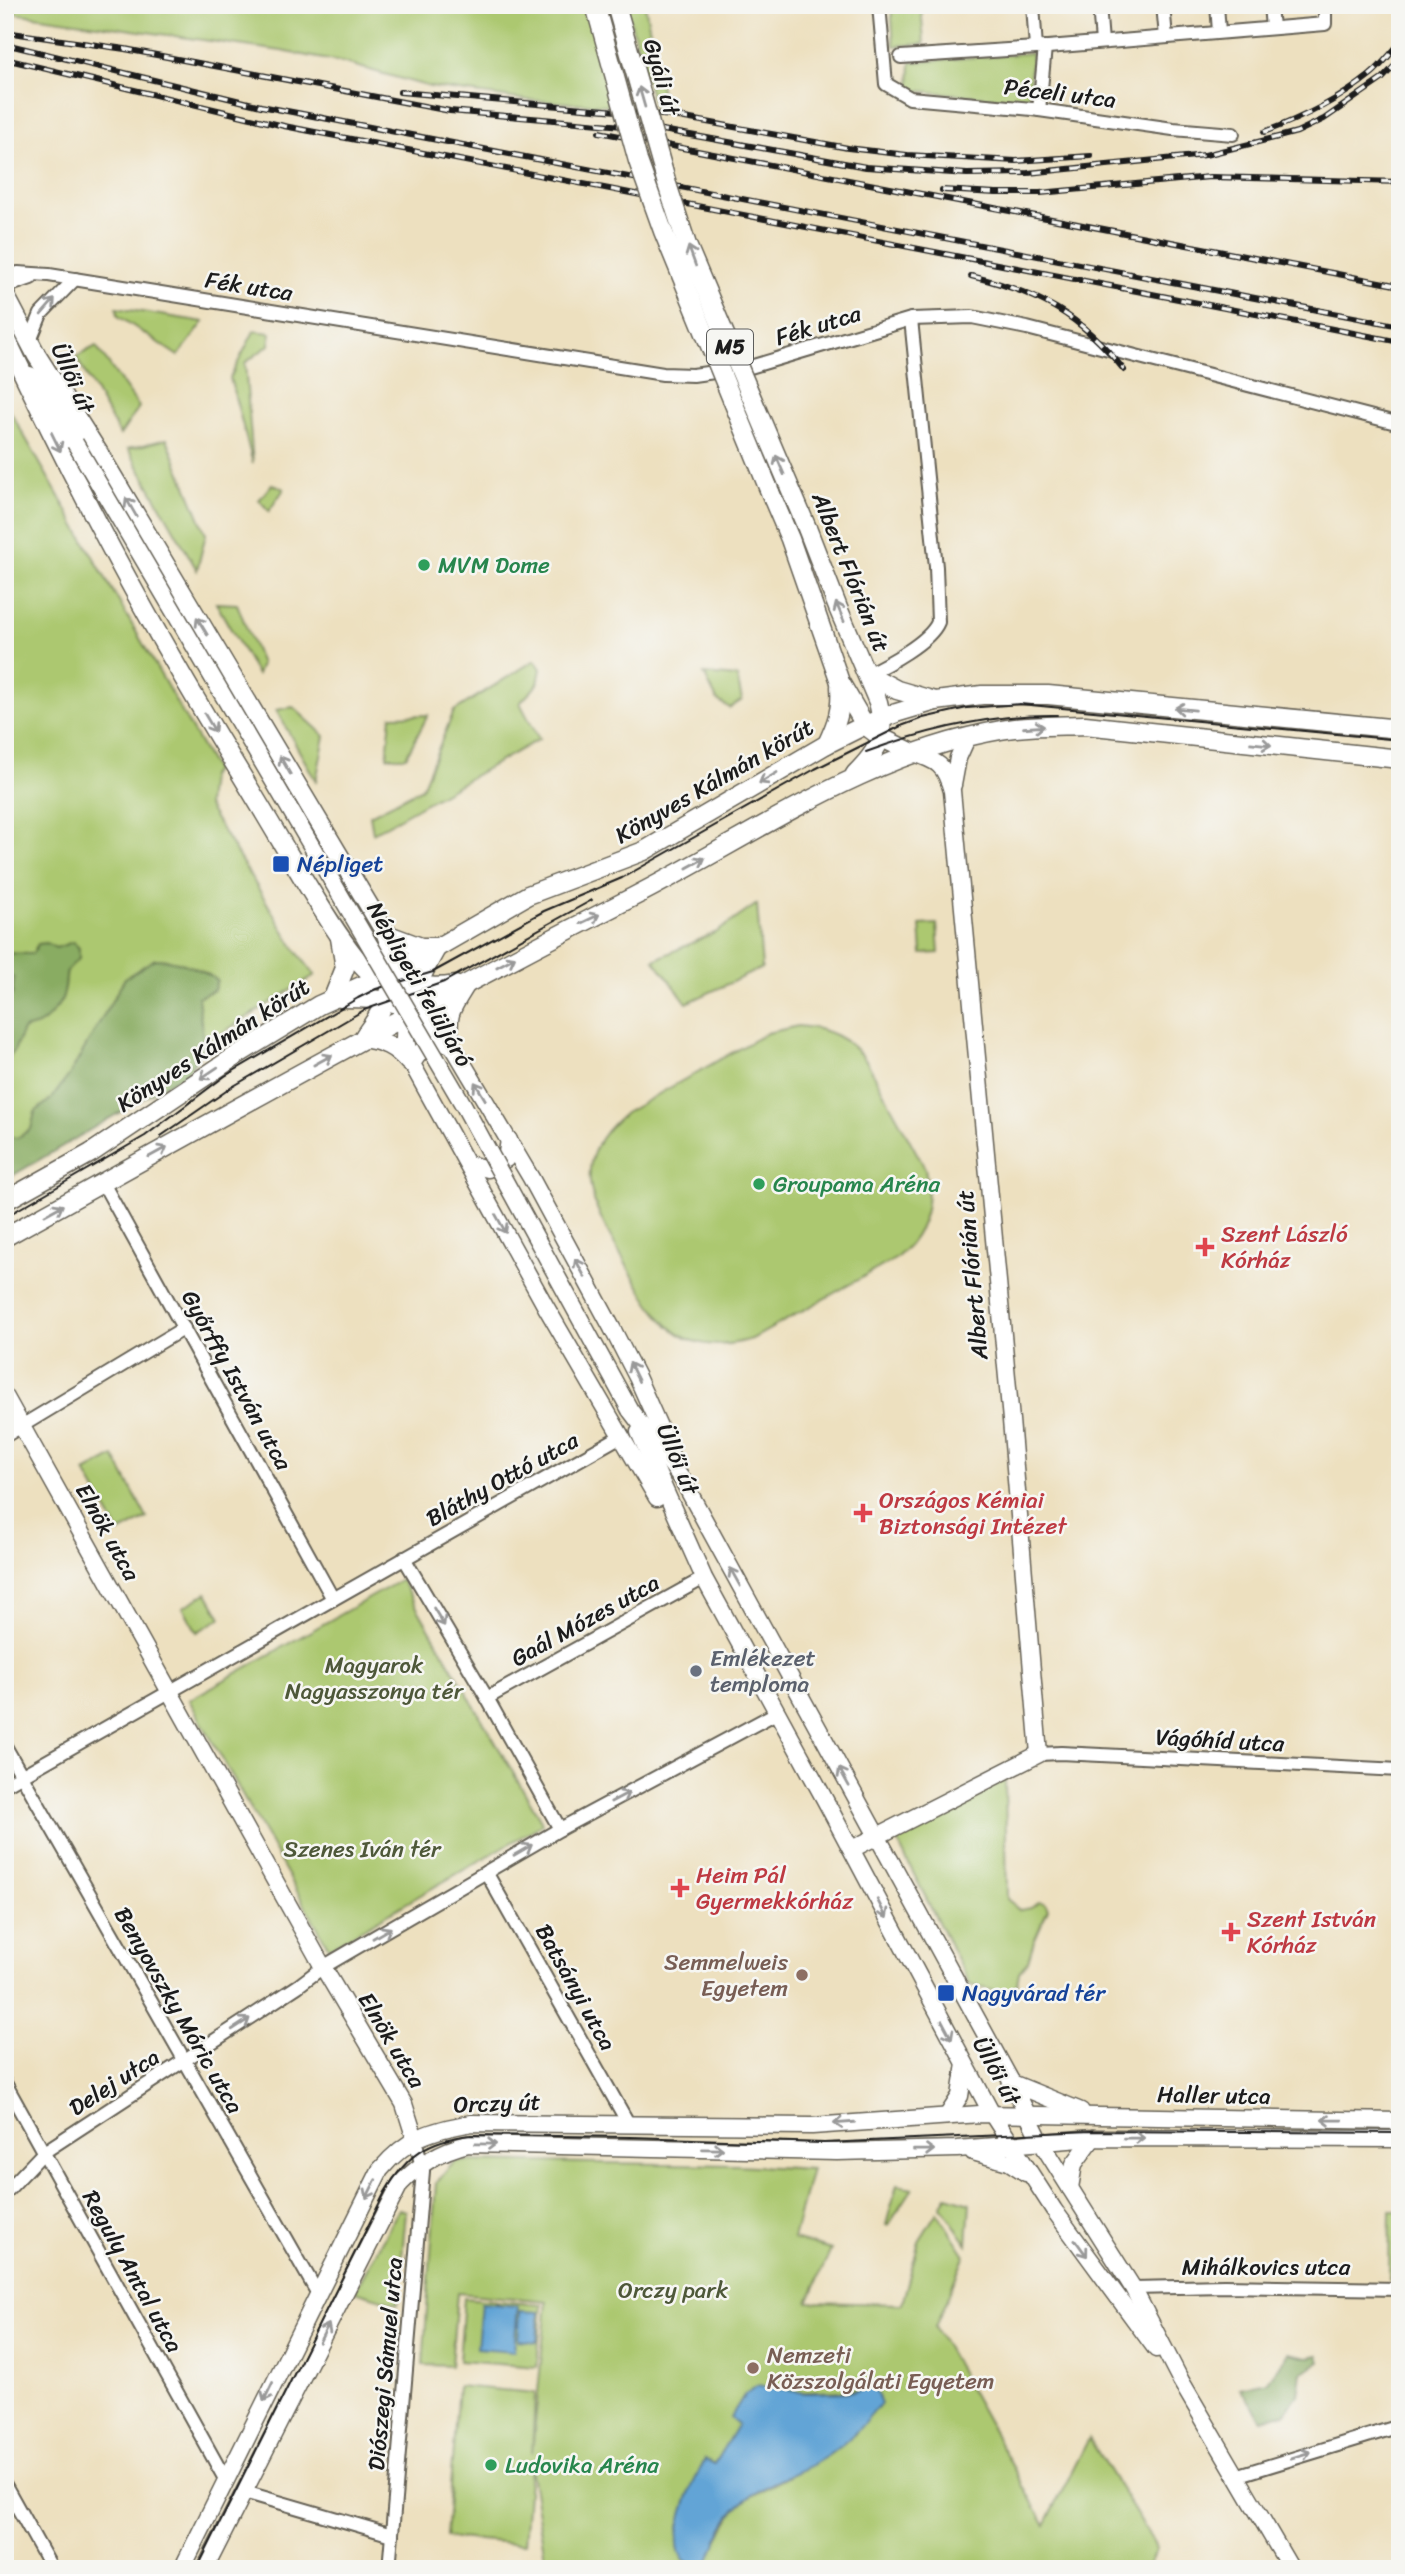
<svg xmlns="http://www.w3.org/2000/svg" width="1405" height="2574" viewBox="0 0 1405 2574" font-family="Sriracha,sans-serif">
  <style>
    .green { fill: #acc86f; stroke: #647246; stroke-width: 2; fill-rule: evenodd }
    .forest { fill: #89ac62; stroke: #52643f; stroke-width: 2 }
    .water { fill: #62a4d6; stroke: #3f6079; stroke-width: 2 }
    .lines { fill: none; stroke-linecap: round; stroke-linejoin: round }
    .street-casing { stroke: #656155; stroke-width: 16 }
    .secondary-casing { stroke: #656155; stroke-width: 19 }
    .primary-casing { stroke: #656155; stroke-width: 21 }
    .street { stroke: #fff; stroke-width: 12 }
    .secondary { stroke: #fff; stroke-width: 16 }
    .primary { stroke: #fff; stroke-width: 18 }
    .tram { stroke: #1c1c1c; stroke-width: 2 }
    .rail-casing { stroke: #1c1c1c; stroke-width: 6 }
    .rail { stroke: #f6f6f2; stroke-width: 3.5; stroke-dasharray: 10; stroke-linecap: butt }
    .secondary-bridge-casing { stroke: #656155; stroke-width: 19; stroke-linecap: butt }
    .primary-bridge-casing { stroke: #656155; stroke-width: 21; stroke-linecap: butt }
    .secondary-bridge { stroke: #fff; stroke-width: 16 }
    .primary-bridge { stroke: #fff; stroke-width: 18 }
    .oneway { stroke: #999 }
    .leisure-dot { fill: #2e9e5b; stroke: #f6f6f2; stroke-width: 2.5 }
    .transit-dot { fill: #1a4fb4; stroke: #f6f6f2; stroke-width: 2.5 }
    .health-dot { fill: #e0444e; stroke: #f6f6f2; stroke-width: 2.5 }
    .worship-dot { fill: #6b7280; stroke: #f6f6f2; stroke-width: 2.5 }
    .education-dot { fill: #8d6e63; stroke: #f6f6f2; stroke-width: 2.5 }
    .labels { text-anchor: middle; stroke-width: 5; stroke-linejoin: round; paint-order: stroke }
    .shield { fill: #f6f6f2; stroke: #5d5d5c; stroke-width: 2 }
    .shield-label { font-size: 21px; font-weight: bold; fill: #1c1c1c }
    .street-label { font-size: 23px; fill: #1c1c1c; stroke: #f6f6f2 }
    .leisure-label { font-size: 23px; fill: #27864d; stroke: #f6f6f2; text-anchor: start }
    .transit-label { font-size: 23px; fill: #164399; stroke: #f6f6f2; text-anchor: start }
    .health-label { font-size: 23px; fill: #be3a42; stroke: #f6f6f2; text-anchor: start }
    .worship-label { font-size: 23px; fill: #5b616d; stroke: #f6f6f2; text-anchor: start }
    .park-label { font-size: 23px; fill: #4e5839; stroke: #f6f6f2 }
    .education-label { font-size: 23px; fill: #785e54; stroke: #f6f6f2; text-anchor: end }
  </style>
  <rect width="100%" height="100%" fill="#f6f6f2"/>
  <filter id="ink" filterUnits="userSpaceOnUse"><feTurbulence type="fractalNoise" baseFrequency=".0143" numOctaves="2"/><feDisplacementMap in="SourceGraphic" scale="14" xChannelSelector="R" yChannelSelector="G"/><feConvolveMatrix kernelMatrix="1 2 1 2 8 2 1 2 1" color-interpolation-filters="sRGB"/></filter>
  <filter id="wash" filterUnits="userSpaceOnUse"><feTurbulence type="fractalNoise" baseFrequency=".00686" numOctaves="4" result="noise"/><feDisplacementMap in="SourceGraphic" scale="28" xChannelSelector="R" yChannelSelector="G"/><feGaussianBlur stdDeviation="1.57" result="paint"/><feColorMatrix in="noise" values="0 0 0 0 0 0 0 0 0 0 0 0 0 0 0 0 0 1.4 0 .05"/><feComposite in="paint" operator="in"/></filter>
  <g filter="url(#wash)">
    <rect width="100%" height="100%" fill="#ede0bf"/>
    <!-- green -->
    <g class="green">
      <polygon points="5,5 586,5 615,106 527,100 430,87 345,63 281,51 5,12"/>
      <polygon points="626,5 645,5 663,100 660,109 654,108"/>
      <polygon points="891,5 921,5 924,44 894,46"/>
      <polygon points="1032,53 1028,101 910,90 911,62"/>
      <polygon points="117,308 204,322 178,356 118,316"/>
      <polygon points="254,331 271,333 269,345 245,363 253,464 230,378"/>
      <polygon points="96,346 139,407 120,435 76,357"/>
      <polygon points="5,402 215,770 210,776 207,805 297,952 315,975 5,1169"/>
      <polygon points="167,439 206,534 197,570 128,449"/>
      <polygon points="272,484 284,489 269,511 259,500"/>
      <polygon points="216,603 237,604 261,664 257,675"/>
      <polygon points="535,660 541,669 538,684 520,703 539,739 373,833 370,815 422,788 454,711"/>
      <polygon points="704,674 737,677 742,700 730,708 717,700"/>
      <polygon points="293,707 325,736 316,781 276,710"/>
      <polygon points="428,715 406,757 387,757 391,716"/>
      <polygon points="757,904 762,968 687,1003 654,960 717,932"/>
      <polygon points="937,924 939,953 922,954 920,925"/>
      <path d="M 798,1026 C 828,1028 849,1038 867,1062 L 925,1168 C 933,1205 924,1235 895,1259 L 752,1339 C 677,1362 655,1314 623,1259 C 592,1204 566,1162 625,1113 L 767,1033 Z"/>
      <polygon points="114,1456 147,1518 119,1533 85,1472"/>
      <polygon points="401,1580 543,1824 329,1948 189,1700"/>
      <polygon points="207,1593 221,1618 197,1632 183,1607"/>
      <polygon points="1005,1779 1007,1899 1020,1910 1031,1908 1039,1902 1045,1903 1048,1909 1034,1941 1028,1961 1019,1972 1017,1984 1012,1990 1004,1993 970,1985 895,1837"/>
      <path d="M 455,2161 L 737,2165 L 811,2169 L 793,2239 L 831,2250 L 808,2302 L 902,2304 L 919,2241 L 937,2212 L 965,2255 L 935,2327 L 1045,2525 L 1089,2438 L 1154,2543 L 1156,2549 L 1147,2569 L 547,2569 L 530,2467 L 524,2544 L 446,2537 L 458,2386 L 535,2393 L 532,2453 L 547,2301 L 457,2293 L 451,2366 L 423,2365 L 436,2183 ZM 874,2387 L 855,2434 L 829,2455 L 748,2498 L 734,2511 L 718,2539 L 705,2459 L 714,2464 L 739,2424 L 731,2418 L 745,2394 C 789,2390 831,2395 874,2387 Z"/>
      <polygon points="897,2185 913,2188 888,2226 886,2225"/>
      <polygon points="947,2196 970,2203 967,2244 941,2206"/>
      <polygon points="399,2209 406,2211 398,2304 355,2291"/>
      <polygon points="1390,2211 1400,2211 1400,2281 1389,2281"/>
      <polygon points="464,2298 542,2305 537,2367 459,2361"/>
    </g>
    <!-- forest -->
    <g class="forest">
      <path d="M 73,942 L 79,948 L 79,959 C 60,974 69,974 64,993 C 62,1002 49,1019 40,1024 C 36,1027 29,1027 24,1029 C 17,1040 16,1054 5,1061 L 5,1000 L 12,995 L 14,978 L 5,972 L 5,953 L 32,954 L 38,944 L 46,943 L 56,948 Z"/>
      <path d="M 155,959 C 178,959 197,967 217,980 L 214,990 L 198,997 L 204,1046 L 188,1072 L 5,1180 L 5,1136 L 17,1138 L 31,1129 L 35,1112 L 51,1099 L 70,1074 L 125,978 Z"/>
      <polygon points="1289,2353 1308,2357 1318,2355 1320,2362 1301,2373 1298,2394 1286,2413 1262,2420 1240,2388 1267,2382"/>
    </g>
    <!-- water -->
    <g class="water">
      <polygon points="481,2303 518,2306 514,2351 477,2348"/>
      <polygon points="520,2311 539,2312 537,2342 518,2340"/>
      <path d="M 757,2386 L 806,2393 L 849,2392 L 874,2387 L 881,2403 C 862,2428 841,2449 814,2464 C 787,2478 755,2487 735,2510 C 722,2524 715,2546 708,2563 C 701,2566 694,2567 687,2562 C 662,2546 695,2478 705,2459 L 714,2464 L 738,2424 L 730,2418 L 745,2394 Z"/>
    </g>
  </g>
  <g filter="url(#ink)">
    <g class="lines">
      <!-- street casing -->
      <g class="street-casing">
        <g id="street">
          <polyline points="879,5 886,84 910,98 1032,109 1173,129 1233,134"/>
          <polyline points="1033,5 1036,48"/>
          <polyline points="1099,5 1102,42"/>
          <polyline points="1163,5 1166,37"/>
          <polyline points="1217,5 1219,32"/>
          <polyline points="1270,5 1272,28"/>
          <polyline points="901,57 1036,48 1325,24 1325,5"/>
          <polyline points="1039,110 1045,47"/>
          <polyline points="5,276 18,273 49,275 663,374 693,375 750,367 911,319 972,317 1027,328 1400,424"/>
          <polyline points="5,287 31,278"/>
          <polyline points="30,341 41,314 75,279"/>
          <path d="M 867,674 C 886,665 930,642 938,622 L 936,567 L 911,319"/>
          <polyline points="103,1183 333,1599"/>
          <polyline points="5,1436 184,1328"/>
          <polyline points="404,1558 487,1698 560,1829"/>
          <polyline points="487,1698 704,1578"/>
          <polyline points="5,1746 318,2294"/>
          <polyline points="1039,1754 1061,1753 1400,1770"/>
          <polyline points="5,1785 621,1436"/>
          <polyline points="486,1872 628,2123"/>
          <polyline points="5,2083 225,2479"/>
          <polyline points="5,2193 44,2152 298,1986 323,1967 560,1829 778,1712"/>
          <polyline points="1133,2288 1224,2286 1400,2289"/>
          <polyline points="1236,2476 1400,2426"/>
          <polyline points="5,2485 52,2569"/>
          <polyline points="244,2492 392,2535"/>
          <polyline points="389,2569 423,2171 415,2139"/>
        </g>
      </g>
      <!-- secondary casing -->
      <g class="secondary-casing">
        <g id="secondary">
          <polyline points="30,375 75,443"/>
          <polyline points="953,785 958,758 967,738"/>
          <polyline points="468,1164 488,1169 506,1159 509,1140"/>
          <polyline points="5,1396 323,1967 404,2104 415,2139"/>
          <polyline points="630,1410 682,1479 1012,2083 1041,2142 1133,2288 1181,2381 1291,2569"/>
          <polyline points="639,1432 704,1578 825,1800 992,2114 1054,2210 1156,2349"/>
          <path d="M 657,1498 L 546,1307 L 412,1064 C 423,1045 429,1044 450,1043 L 455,1050 L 531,1178 L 612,1328 L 637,1377 L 670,1451"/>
          <path d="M 852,1849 L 1039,1754 L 1011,1420 L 952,791 C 945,765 938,761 913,753"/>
          <polyline points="1012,2083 1081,2111"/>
          <polyline points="947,2116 960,2096 965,2064"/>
          <polyline points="973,2152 1009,2162 1026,2173"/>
          <polyline points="1070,2188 1074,2164 1093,2138"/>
          <path d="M 182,2569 L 380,2170 C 408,2137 431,2130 472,2123 L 812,2126 L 980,2114 L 1400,2121"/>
          <path d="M 205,2569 L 400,2184 C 421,2163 440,2151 468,2144 L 837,2152 L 957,2149 L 1093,2138 L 1400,2139"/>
        </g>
      </g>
      <!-- primary casing -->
      <g class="primary-casing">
        <g id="primary">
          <path d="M 5,295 L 37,356 L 100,455 L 386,934 C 401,973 389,1003 365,1035"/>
          <path d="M 5,336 C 58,448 114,559 176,665 C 209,723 245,780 279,838 C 296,866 348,958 371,973 C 399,984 426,990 455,985"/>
          <polyline points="770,492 790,539 840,682 865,725 882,738 913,753"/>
          <path d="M 807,528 L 838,608 L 878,702 C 887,736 879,750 855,774"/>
          <polyline points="867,674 897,690 935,701"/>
          <path d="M 827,744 C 837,723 842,709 840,686"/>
          <polyline points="386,934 421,947 436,947"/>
          <polyline points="333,998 345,968 340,938"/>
          <path d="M 340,998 C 395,998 412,1003 450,1043"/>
          <path d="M 363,1038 C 384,1041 395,1046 409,1062"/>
          <path d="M 450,1043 C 446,1014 450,1010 465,986"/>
          <path d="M 412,1064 C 409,1056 405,1046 405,1038 C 405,1010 422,973 436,949"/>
          <polyline points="5,1201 91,1153 237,1055 319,1005 381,977 438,947 528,895 644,851 827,744 865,725 896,713 936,701 982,695 1048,695 1400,729"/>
          <path d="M 5,1237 C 213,1121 421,1005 633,897 C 753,836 866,753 1001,730 C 1029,725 1057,726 1085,725 L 1400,759"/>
        </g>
      </g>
      <!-- street -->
      <use href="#street" class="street"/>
      <!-- secondary -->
      <use href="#secondary" class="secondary"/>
      <!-- primary -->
      <use href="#primary" class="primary"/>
      <!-- tram -->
      <g class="tram">
        <path d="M 866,752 C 928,729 991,714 1057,715"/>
        <polyline points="161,1136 232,1087 364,1010 444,982 592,900"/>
        <polyline points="5,1217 145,1136 225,1076 358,998 376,989 433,972 544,911 622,878 815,769 901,726 923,718 967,708 1020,704 1400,740"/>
        <path d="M 197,2569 L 385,2192 C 408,2154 427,2140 471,2135 L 631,2137 L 824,2143 L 1091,2131 L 1400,2133"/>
      </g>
      <!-- rail casing -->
      <g class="rail-casing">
        <g id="rail">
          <polyline points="5,32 125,49 450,111 657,129 866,167 967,174 1028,173 1205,155 1278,137 1297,132 1324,119 1382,79 1400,60"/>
          <polyline points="5,44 261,106 1400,326"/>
          <polyline points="5,59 284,126 1400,342"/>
          <polyline points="400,92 674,116 848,148 907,155 1016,161 1091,156"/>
          <polyline points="599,132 1400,286"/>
          <path d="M 1264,132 C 1302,118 1338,101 1370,75 C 1381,66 1390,54 1400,43"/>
          <polyline points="942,190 996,193 1040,193 1210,177 1400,182"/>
          <path d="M 971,276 C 1038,292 1081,315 1124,370"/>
        </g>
      </g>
      <!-- rail -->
      <use href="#rail" class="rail"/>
      <!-- secondary-bridge casing -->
      <g class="secondary-bridge-casing">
        <polyline id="secondary-bridge" points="75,443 464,1106 630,1410"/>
      </g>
      <!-- primary-bridge casing -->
      <g class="primary-bridge-casing">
        <g id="primary-bridge">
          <polyline points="595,5 638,161 663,231 770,492"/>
          <polyline points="616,5 667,184 687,245 807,528"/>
        </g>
      </g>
      <!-- secondary-bridge -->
      <use href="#secondary-bridge" class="secondary-bridge"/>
      <!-- primary-bridge -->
      <use href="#primary-bridge" class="primary-bridge"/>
    </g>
    <!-- one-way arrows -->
    <defs><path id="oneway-shaft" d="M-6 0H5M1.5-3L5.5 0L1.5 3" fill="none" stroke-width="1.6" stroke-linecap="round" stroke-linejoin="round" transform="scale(1.75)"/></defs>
    <g class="oneway">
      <use href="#oneway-shaft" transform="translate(642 97) rotate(-106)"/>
      <use href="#oneway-shaft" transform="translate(692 256) rotate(-110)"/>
      <use href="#oneway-shaft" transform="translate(48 307) rotate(-49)"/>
      <use href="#oneway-shaft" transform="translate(56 442) rotate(64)"/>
      <use href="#oneway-shaft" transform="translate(780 465) rotate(-113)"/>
      <use href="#oneway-shaft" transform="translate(131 507) rotate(-120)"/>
      <use href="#oneway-shaft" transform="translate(840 612) rotate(-113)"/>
      <use href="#oneway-shaft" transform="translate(202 626) rotate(-121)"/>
      <use href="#oneway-shaft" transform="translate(1185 709) rotate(-174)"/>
      <use href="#oneway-shaft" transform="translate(210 723) rotate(59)"/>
      <use href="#oneway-shaft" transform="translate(1034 727) rotate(-4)"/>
      <use href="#oneway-shaft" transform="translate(1261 744) rotate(6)"/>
      <use href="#oneway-shaft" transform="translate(285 765) rotate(-120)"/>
      <use href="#oneway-shaft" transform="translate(768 778) rotate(149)"/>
      <use href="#oneway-shaft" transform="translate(696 863) rotate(-29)"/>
      <use href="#oneway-shaft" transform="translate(590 919) rotate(-26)"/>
      <use href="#oneway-shaft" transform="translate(506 962) rotate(-28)"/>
      <use href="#oneway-shaft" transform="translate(323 1060) rotate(-29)"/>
      <use href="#oneway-shaft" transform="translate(209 1073) rotate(146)"/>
      <use href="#oneway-shaft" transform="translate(480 1091) rotate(-121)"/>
      <use href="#oneway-shaft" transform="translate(158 1152) rotate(-29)"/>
      <use href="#oneway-shaft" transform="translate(54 1210) rotate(-29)"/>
      <use href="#oneway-shaft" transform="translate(501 1224) rotate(61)"/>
      <use href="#oneway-shaft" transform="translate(580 1268) rotate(-118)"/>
      <use href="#oneway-shaft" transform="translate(634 1372) rotate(-116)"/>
      <use href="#oneway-shaft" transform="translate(735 1577) rotate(-119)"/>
      <use href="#oneway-shaft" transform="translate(439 1617) rotate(59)"/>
      <use href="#oneway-shaft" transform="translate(844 1777) rotate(-119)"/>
      <use href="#oneway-shaft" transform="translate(620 1797) rotate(-28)"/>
      <use href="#oneway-shaft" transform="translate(523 1850) rotate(-30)"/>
      <use href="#oneway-shaft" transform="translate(882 1909) rotate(63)"/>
      <use href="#oneway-shaft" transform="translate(382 1933) rotate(-30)"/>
      <use href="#oneway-shaft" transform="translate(241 2024) rotate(-33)"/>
      <use href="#oneway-shaft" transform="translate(947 2030) rotate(62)"/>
      <use href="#oneway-shaft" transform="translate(1332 2120) rotate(-179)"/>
      <use href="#oneway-shaft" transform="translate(844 2123) rotate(176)"/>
      <use href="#oneway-shaft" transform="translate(1134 2138) rotate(-1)"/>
      <use href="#oneway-shaft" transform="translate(486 2144) rotate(1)"/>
      <use href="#oneway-shaft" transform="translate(713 2149) rotate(1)"/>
      <use href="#oneway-shaft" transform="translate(924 2150) rotate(-1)"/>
      <use href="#oneway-shaft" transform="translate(371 2189) rotate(117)"/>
      <use href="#oneway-shaft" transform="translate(1081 2248) rotate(54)"/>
      <use href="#oneway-shaft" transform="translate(324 2333) rotate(-63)"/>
      <use href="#oneway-shaft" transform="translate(268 2392) rotate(116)"/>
      <use href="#oneway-shaft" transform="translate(1301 2455) rotate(-17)"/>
    </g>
  </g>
  <!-- markers -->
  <g class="leisure-dot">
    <circle cx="424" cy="565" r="7"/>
    <circle cx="759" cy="1184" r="7"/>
    <circle cx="491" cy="2465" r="7"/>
  </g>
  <g class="transit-dot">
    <rect x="272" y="855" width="18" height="18" rx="3.5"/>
    <rect x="937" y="1984" width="18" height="18" rx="3.5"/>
  </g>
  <g class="health-dot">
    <path d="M1201.5 1236.5h7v7h7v7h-7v7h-7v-7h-7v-7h7z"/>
    <path d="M859.5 1502.5h7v7h7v7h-7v7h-7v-7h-7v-7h7z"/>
    <path d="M676.5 1877.5h7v7h7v7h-7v7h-7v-7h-7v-7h7z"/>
    <path d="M1227.5 1921.5h7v7h7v7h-7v7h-7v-7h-7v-7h7z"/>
  </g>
  <circle class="worship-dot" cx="696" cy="1671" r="7"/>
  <g class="education-dot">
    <circle cx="802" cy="1975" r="7"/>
    <circle cx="753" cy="2368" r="7"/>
  </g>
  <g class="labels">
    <!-- shield labels -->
    <rect class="shield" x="707" y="329.5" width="46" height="35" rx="5"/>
    <g class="shield-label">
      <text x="730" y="354">M5</text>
    </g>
    <!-- street labels -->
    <g class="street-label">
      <text transform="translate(662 77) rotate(74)" y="8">Gyáli út</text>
      <text transform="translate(1060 93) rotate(7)" y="8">Péceli utca</text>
      <text transform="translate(249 286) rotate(9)" y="8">Fék utca</text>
      <text transform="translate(818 325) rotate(-17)" y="8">Fék utca</text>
      <text transform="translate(73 378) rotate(66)" y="8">Üllői út</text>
      <text transform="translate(851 572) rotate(68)" y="8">Albert Flórián út</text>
      <text transform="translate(714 781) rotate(-30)" y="8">Könyves Kálmán körút</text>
      <text transform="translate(420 984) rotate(60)" y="8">Népligeti felüljáró</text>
      <text transform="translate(213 1045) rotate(-33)" y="8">Könyves Kálmán körút</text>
      <text transform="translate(972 1275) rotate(-95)" y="8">Albert Flórián út</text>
      <text transform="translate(237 1380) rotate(61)" y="8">Győrffy István utca</text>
      <text transform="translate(678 1459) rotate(67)" y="8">Üllői út</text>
      <text transform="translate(502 1479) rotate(-29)" y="8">Bláthy Ottó utca</text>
      <text transform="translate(108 1532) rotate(61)" y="8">Elnök utca</text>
      <text transform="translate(585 1620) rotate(-29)" y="8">Gaál Mózes utca</text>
      <text transform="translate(1220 1740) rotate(3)" y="8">Vágóhíd utca</text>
      <text transform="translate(576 1987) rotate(61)" y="8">Batsányi utca</text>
      <text transform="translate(179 2010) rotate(60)" y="8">Benyovszky Móric utca</text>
      <text transform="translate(392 2040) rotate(59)" y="8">Elnök utca</text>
      <text transform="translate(997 2071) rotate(61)" y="8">Üllői út</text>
      <text transform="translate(114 2082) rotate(-33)" y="8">Delej utca</text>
      <text transform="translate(1214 2095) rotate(1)" y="8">Haller utca</text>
      <text transform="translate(497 2103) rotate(-2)" y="8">Orczy út</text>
      <text x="1266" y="2275">Mihálkovics utca</text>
      <text transform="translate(133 2271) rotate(61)" y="8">Reguly Antal utca</text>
      <text transform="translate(385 2364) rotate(-85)" y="8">Diószegi Sámuel utca</text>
    </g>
    <!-- leisure labels -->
    <g class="leisure-label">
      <text x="438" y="573">MVM Dome</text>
      <text x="773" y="1192">Groupama Aréna</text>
      <text x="505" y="2473">Ludovika Aréna</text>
    </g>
    <!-- transit labels -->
    <g class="transit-label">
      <text x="297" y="872">Népliget</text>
      <text x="962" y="2001">Nagyvárad tér</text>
    </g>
    <!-- health labels -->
    <g class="health-label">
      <text x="1221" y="1242">Szent László<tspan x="1221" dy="26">Kórház</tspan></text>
      <text x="879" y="1508">Országos Kémiai<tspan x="879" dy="26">Biztonsági Intézet</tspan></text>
      <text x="696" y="1883">Heim Pál<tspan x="696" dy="26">Gyermekkórház</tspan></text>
      <text x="1247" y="1927">Szent István<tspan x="1247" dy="26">Kórház</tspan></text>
    </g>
    <!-- worship labels -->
    <g class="worship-label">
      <text x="710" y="1666">Emlékezet<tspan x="710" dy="26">temploma</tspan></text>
    </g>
    <!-- park labels -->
    <g class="park-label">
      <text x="374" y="1673">Magyarok<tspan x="374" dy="26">Nagyasszonya tér</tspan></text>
      <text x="362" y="1857">Szenes Iván tér</text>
      <text x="673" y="2298">Orczy park</text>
    </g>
    <!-- education labels -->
    <g class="education-label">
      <text x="788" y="1970">Semmelweis<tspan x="788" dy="26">Egyetem</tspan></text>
      <text x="767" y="2363" text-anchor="start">Nemzeti<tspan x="767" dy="26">Közszolgálati Egyetem</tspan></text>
    </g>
  </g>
  <!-- margin -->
  <rect width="1405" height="2574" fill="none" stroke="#f6f6f2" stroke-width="28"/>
</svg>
